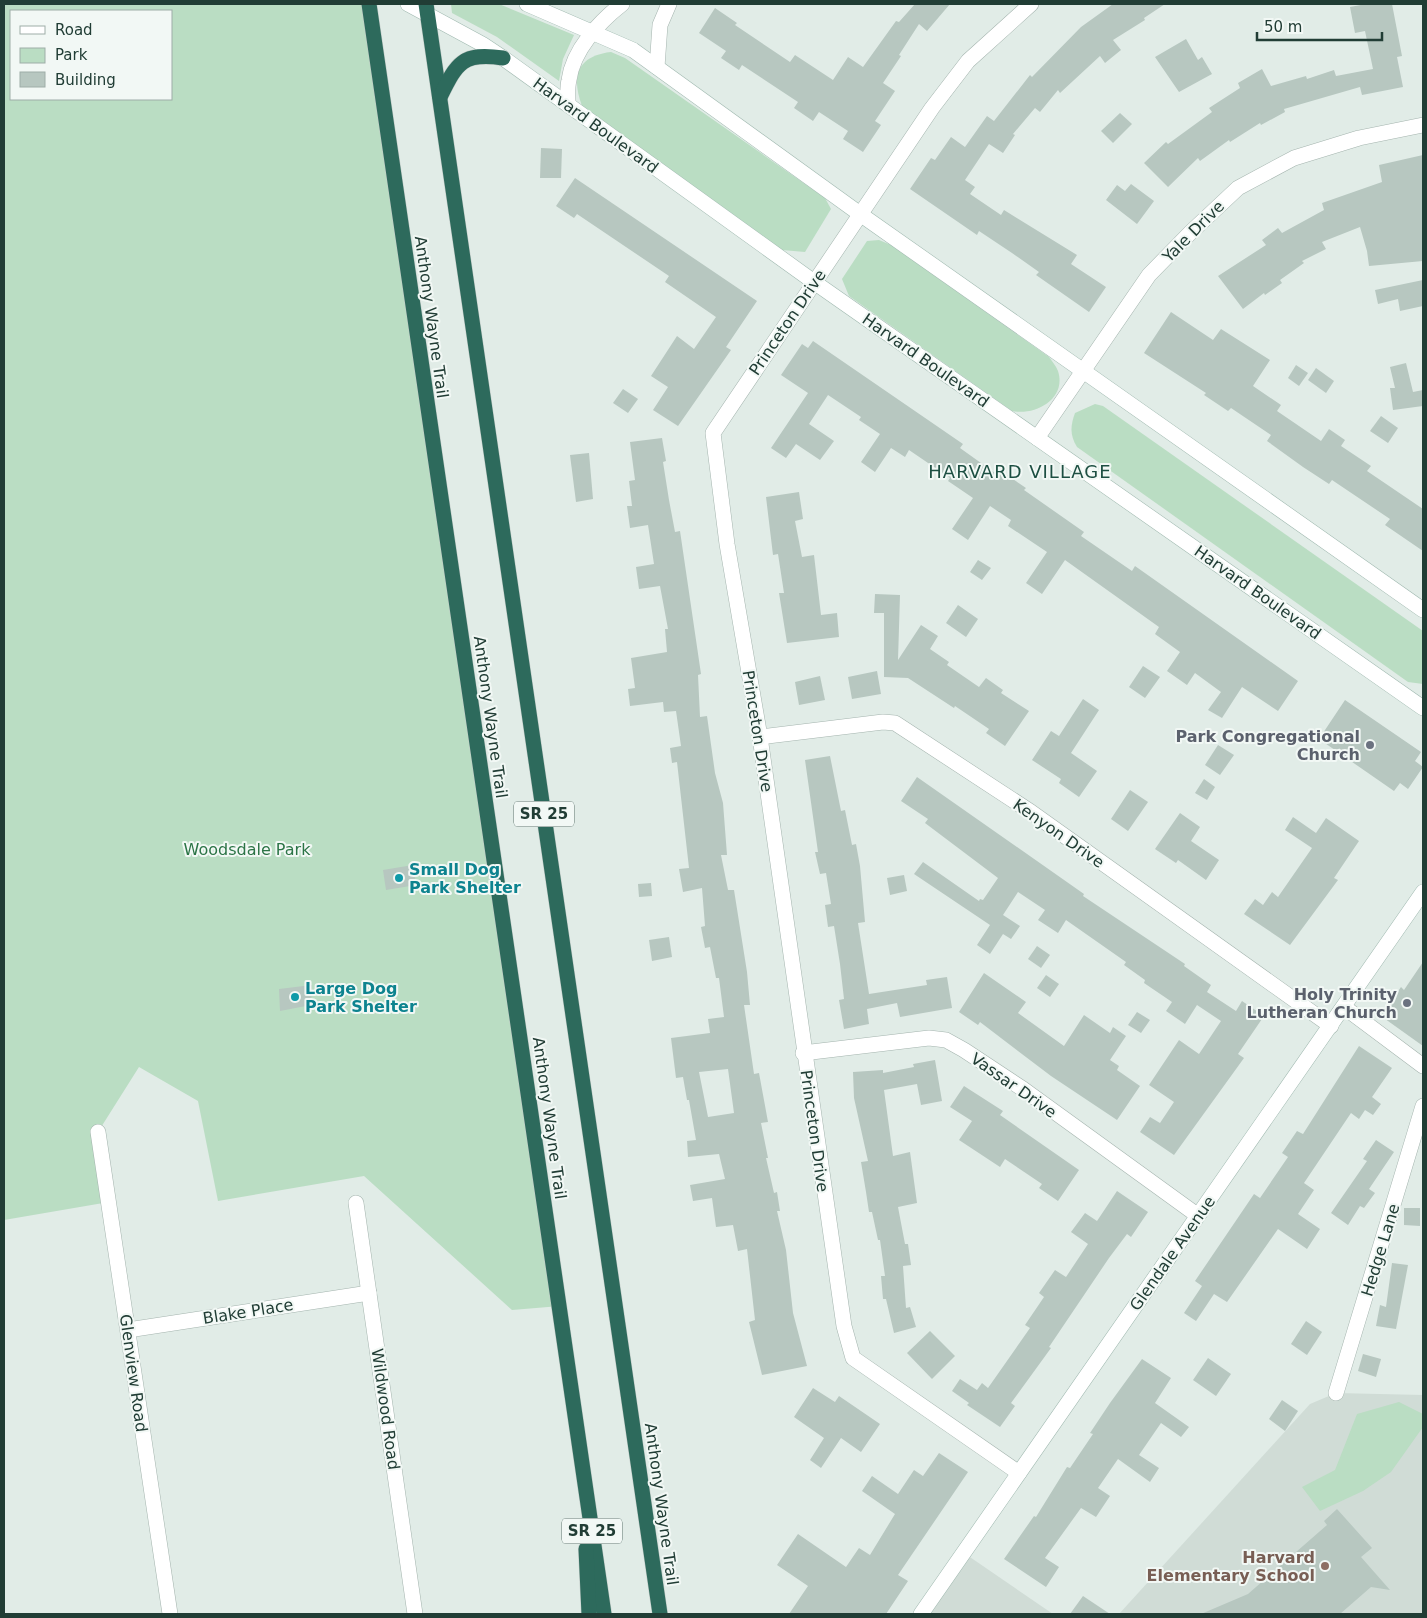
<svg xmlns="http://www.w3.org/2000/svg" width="1427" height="1618" viewBox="0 0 1427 1618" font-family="'DejaVu Sans',sans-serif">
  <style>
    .built { fill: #d0dcd6 }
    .green { fill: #baddc3; fill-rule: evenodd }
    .building { fill: #b7c7c0; fill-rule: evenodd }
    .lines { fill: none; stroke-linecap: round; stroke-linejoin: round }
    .street-casing { stroke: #a4b4ae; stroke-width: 16 }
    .secondary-casing { stroke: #9fb8af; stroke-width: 16 }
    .highway-casing { stroke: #c1c9c6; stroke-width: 16 }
    .street { stroke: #fff; stroke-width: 15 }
    .secondary { stroke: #fff; stroke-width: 15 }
    .highway { stroke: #2d6a5c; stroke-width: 15 }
    .worship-dot { fill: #6b7280; stroke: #f2f8f5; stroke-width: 2 }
    .culture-dot { fill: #0f9aa8; stroke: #f2f8f5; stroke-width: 2 }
    .education-dot { fill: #8d6e63; stroke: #f2f8f5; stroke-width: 2 }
    .labels { text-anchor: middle; stroke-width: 4; stroke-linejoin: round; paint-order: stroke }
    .shield { fill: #f2f8f5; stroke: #60756f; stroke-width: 1 }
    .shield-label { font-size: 15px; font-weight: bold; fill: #213d35 }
    .street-label { font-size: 16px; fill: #213d35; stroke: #f2f8f5 }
    .worship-label { font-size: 16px; font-weight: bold; fill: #5b616d; stroke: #f2f8f5; text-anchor: end }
    .park-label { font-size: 16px; fill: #2b7446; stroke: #f2f8f5 }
    .culture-label { font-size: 16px; font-weight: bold; fill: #0d838f; stroke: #f2f8f5; text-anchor: start }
    .education-label { font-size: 16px; font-weight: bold; fill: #785e54; stroke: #f2f8f5; text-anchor: end }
    .neighbourhood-label { font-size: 18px; letter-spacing: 1px; fill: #1d4f42; stroke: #f2f8f5 }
  </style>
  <rect width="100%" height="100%" fill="#e1ece7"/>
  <!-- built -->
  <g class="built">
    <polygon points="1336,1393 1423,1395 1423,1614 1119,1614 1310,1404"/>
    <polygon points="964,1553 1053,1614 921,1614"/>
  </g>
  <!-- green -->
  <g class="green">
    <path d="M 4,4 L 369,4 L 560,1306 L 512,1310 L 364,1176 L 218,1201 L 198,1101 L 139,1067 L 98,1132 L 109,1202 L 4,1220 ZM 11,11 L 171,11 L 171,99 L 11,99 Z"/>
    <polygon points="451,4 499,4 574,35 563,59 559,81 497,37 452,13"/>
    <path d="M 611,52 L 625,58 L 825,198 L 831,209 L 805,252 L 782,250 L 582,106 C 571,76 577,56 611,52 Z"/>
    <path d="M 879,240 L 891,245 L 1049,357 C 1052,361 1056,366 1058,371 C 1067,399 1035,416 1012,411 L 849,296 L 842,279 L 867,241 Z"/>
    <path d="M 1095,404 L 1103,406 L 1423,631 L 1423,684 L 1408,682 L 1077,447 C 1070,435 1070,427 1075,413 Z"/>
    <polygon points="1399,1402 1423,1414 1423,1427 1391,1472 1363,1491 1320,1511 1302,1487 1335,1470 1357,1414"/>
  </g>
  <!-- building -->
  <g class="building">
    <polygon points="915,4 950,4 927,31 919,24 899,55 901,56 883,83 895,91 875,121 881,125 863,152 843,139 848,131 819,112 813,121 794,108 798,102 742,65 739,70 721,58 726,51 699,33 715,8 737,23 735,25 790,62 795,55 833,80 848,57 863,67 896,21 899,22"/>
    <polygon points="1113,4 1165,4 1144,18 1145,20 1113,40 1121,50 1105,63 1100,56 1060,93 1058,90 1040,112 1035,108 1013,134 1015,135 1003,153 989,144 965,180 975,187 970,194 1001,215 1004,210 1077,255 1071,264 1106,287 1089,312 1036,275 1039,272 1012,253 979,231 977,235 910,189 931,158 935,160 951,137 965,147 987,116 994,121 1030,75 1032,77 1081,27"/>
    <polygon points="1366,4 1392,4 1402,56 1397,57 1403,87 1362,95 1360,87 1284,109 1285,112 1261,125 1260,123 1230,142 1229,140 1200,161 1198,158 1168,187 1144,163 1166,142 1168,144 1212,112 1209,108 1240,88 1238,83 1262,69 1271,86 1306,76 1307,79 1334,70 1336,76 1373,69 1365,31 1355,33 1350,7"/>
    <polygon points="1186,39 1198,60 1202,57 1212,74 1179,92 1155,57"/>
    <polygon points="1120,113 1132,124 1113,143 1101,131"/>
    <polygon points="541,148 562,149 561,178 540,178"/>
    <polygon points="1423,155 1423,261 1369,266 1367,251 1360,227 1322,242 1326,249 1302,261 1304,263 1280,280 1282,283 1265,295 1264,293 1243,309 1218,276 1266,245 1262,240 1278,228 1282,233 1324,210 1322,203 1382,182 1379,165"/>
    <polygon points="575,178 757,301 726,347 731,350 678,426 653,410 668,387 651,376 677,336 694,349 716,317 665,282 669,276 577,214 574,218 556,206"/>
    <polygon points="1131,184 1154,201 1137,224 1106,200 1117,185 1125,191"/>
    <polygon points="1423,280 1423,306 1400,311 1398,299 1378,304 1375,290"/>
    <polygon points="1171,312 1213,340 1221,329 1270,360 1253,386 1281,405 1277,411 1321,441 1329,429 1345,440 1341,446 1371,466 1367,471 1423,509 1423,551 1385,525 1390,519 1332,480 1329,484 1303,467 1267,441 1271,435 1231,408 1228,411 1204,395 1206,393 1144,353"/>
    <polygon points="813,341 963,444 960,448 995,473 998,469 1026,488 1024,490 1084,532 1081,536 1132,571 1135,566 1298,681 1278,711 1242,687 1222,718 1208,710 1221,692 1195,673 1187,685 1167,671 1180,652 1155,634 1159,627 1065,560 1042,594 1026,583 1047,552 1008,526 1011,520 990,506 968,540 952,529 973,498 948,481 950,478 909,450 905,457 891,448 875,472 861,462 880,434 859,420 861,417 828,395 809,424 834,441 820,460 796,444 786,458 771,448 808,393 781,375 802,344 808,348"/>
    <polygon points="1406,363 1413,392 1423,390 1423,406 1393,410 1390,388 1395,388 1390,367"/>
    <polygon points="1296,365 1308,373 1299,386 1288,378"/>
    <polygon points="1316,368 1334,381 1326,393 1308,380"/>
    <polygon points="623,389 638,399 628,413 613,403"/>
    <polygon points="1381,416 1398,428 1388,443 1370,431"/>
    <path d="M 662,438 L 666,461 L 663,462 L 669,500 L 675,532 L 680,531 L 701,674 L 698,675 L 700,717 L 707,716 L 715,773 L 723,803 L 727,855 L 721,855 L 728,890 L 734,890 L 747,972 L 750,1005 L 744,1005 L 754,1074 L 759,1073 L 768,1122 L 761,1123 L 768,1158 L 766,1158 L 774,1193 L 777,1192 L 780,1211 L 777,1211 L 786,1250 L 793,1313 L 807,1366 L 762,1375 L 749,1322 L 755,1320 L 747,1249 L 738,1251 L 733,1225 L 716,1227 L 712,1198 L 693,1201 L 690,1185 L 725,1179 L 719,1154 L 688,1157 L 687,1141 L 696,1140 L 689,1100 L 687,1100 L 683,1077 L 676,1078 L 671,1038 L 710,1033 L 708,1019 L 724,1017 L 719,978 L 716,978 L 710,947 L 705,948 L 701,927 L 705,926 L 702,888 L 683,892 L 679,869 L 689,868 L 677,762 L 672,763 L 670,748 L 681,746 L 676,711 L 664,712 L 663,702 L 630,706 L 628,689 L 635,688 L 631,658 L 667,652 L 665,629 L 668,629 L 660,586 L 639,589 L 636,567 L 654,564 L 648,525 L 630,528 L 627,506 L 632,506 L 629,481 L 635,480 L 630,442 ZM 728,1069 L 734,1113 L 708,1117 L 699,1072 Z"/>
    <polygon points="589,453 593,499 576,502 570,455"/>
    <polygon points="799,492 803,519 795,521 802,557 814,555 821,615 837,613 839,637 787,643 779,593 784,593 778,554 773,555 766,497"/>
    <polygon points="978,560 991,568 982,580 970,572"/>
    <polygon points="875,594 900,595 898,660 921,625 938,636 930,649 949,662 947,665 979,687 986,678 1003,690 1001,693 1029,711 1005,746 986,733 989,729 955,706 954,708 908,678 884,677 884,613 874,613"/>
    <polygon points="958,605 978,619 966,637 946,623"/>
    <polygon points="1143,666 1160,677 1145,698 1129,687"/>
    <polygon points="877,671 881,694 852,699 848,677"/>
    <polygon points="820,676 825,700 799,705 795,682"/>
    <polygon points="1083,699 1099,710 1071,753 1097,771 1079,797 1059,783 1061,779 1032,760 1051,731 1059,736"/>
    <polygon points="1345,700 1421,752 1415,761 1423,767 1408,789 1400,783 1394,791 1319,739"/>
    <polygon points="1218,745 1234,755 1220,775 1205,765"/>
    <polygon points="830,756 841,811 845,810 852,845 856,844 860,866 865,922 858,923 869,994 927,985 926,980 947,977 952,1008 900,1017 897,1003 867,1009 869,1024 844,1029 839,1000 844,999 840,964 834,926 828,927 825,905 831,904 826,873 820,874 815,852 818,852 805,760"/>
    <polygon points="917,777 1084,894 1083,896 1185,964 1184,966 1211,985 1207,992 1236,1011 1242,1001 1264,1016 1238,1054 1244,1058 1174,1155 1140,1132 1150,1117 1160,1123 1174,1102 1149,1085 1179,1040 1199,1054 1221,1021 1197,1005 1185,1024 1166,1011 1172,1002 1144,983 1145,980 1124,965 1126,962 1066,920 1058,933 1038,920 1045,910 1018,892 1003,915 1020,926 1011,939 1003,934 990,954 977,945 990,925 914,874 923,862 979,901 980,899 983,900 998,878 925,823 928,819 901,801"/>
    <polygon points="1204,779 1215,787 1207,800 1195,793"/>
    <polygon points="1130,790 1148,802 1128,831 1111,819"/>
    <polygon points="1180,813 1200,827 1191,841 1219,860 1206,880 1178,860 1176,863 1155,849"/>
    <polygon points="1293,817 1316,833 1326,818 1359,841 1334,878 1338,880 1290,945 1244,914 1255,899 1263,905 1272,892 1278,897 1312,848 1285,830"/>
    <polygon points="413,865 416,885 386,890 383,870"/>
    <polygon points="904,875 907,891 890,895 887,878"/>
    <polygon points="651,883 652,896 639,897 638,884"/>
    <polygon points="669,937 672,957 652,961 649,940"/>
    <polygon points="1037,946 1050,955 1041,968 1028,959"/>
    <polygon points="1423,962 1423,1046 1381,1016 1401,987 1404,990"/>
    <polygon points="984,973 1026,1002 1018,1013 1064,1046 1084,1015 1110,1033 1113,1027 1126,1036 1110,1060 1119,1066 1117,1070 1140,1086 1117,1120 1051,1076 980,1022 978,1025 959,1012"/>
    <polygon points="1046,975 1059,984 1050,997 1037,988"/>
    <polygon points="312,985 311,1005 280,1011 279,989"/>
    <polygon points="1137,1012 1150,1020 1141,1033 1128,1025"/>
    <polygon points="1359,1046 1392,1068 1372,1097 1381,1104 1373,1115 1365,1110 1359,1119 1351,1113 1304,1183 1314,1190 1298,1214 1320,1229 1307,1249 1278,1229 1227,1302 1214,1294 1196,1321 1184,1313 1202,1286 1195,1281 1254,1194 1260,1198 1288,1157 1282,1153 1297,1131 1303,1134"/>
    <polygon points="935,1060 942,1101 921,1105 917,1084 884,1090 893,1156 910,1152 917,1203 898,1207 905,1244 908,1244 911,1265 903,1266 906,1308 910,1307 916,1327 894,1333 886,1299 883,1299 881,1276 885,1276 880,1240 878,1240 872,1212 869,1212 866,1192 861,1162 868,1161 854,1098 853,1072 883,1070 883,1073 914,1067 913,1064"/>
    <polygon points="964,1086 1003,1111 1000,1115 1079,1170 1058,1201 1039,1188 1042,1184 1005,1159 1000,1167 959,1140 972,1121 950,1107"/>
    <polygon points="1376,1140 1394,1152 1369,1189 1375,1193 1364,1208 1360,1206 1348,1225 1331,1213 1367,1161 1363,1159"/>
    <polygon points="1117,1191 1148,1212 1131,1237 1127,1234 1109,1258 1049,1347 1051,1348 1011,1403 1015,1406 1000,1427 967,1405 969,1403 952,1391 960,1379 977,1390 982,1383 988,1388 1030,1328 1025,1325 1044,1297 1039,1293 1055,1270 1066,1277 1088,1244 1071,1232 1085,1213 1097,1221"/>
    <polygon points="1404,1208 1420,1208 1420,1226 1404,1225"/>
    <polygon points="1392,1263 1408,1265 1396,1329 1376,1326 1380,1305 1386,1307"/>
    <polygon points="1306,1321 1322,1332 1307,1355 1291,1344"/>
    <polygon points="930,1331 955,1356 932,1379 907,1353"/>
    <polygon points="1363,1354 1381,1359 1376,1377 1358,1371"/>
    <polygon points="1208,1358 1231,1374 1216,1396 1193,1380"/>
    <polygon points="1142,1359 1171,1378 1155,1403 1189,1427 1181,1437 1161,1423 1139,1455 1159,1468 1150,1482 1118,1459 1098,1488 1110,1496 1096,1517 1081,1508 1045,1558 1059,1567 1046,1587 1004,1559 1034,1516 1036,1517 1067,1467 1070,1468 1093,1434 1090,1433 1110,1403"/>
    <polygon points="813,1388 835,1402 839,1396 880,1424 861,1452 841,1438 821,1468 810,1460 824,1438 794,1417"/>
    <polygon points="1282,1400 1298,1411 1285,1431 1269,1419"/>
    <polygon points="939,1453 968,1472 898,1575 908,1581 886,1614 789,1614 808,1586 777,1565 798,1534 846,1567 859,1548 870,1555 895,1514 862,1491 872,1476 898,1494 914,1470 923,1476"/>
    <polygon points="1337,1509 1372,1548 1361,1557 1390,1590 1371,1587 1340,1614 1201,1614 1248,1594 1327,1525 1324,1521"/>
    <polygon points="1083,1596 1110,1614 1070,1614"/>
  </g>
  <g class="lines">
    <!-- street casing -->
    <g class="street-casing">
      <g id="street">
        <polyline points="657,67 660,25 669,4"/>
        <path d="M 568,104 C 568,96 567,88 569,80 C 573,50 599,22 622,4"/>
        <polyline points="1037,438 1149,275 1190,233 1238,188 1294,158 1359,138 1423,125"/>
        <polyline points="760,737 883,722 895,723 1031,812 1331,1026"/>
        <polyline points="1344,1007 1423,1066"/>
        <polyline points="803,1053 929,1038 946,1040 964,1050 1023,1089 1197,1215"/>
        <polyline points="98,1132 170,1614"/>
        <polyline points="356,1203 415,1614"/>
        <polyline points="128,1330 369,1293"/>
        <polyline points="1336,1393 1423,1106"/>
        <polyline points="1019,1473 853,1358 844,1326 760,737 727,544 713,433 932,108 968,61 1031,4"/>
      </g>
    </g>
    <!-- secondary casing -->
    <g class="secondary-casing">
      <g id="secondary">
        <polyline points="408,4 482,44 503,58 814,282 1423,708"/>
        <polyline points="527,4 633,50 860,214 1423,610"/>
        <polyline points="921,1614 1423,892"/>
      </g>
    </g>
    <!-- highway casing -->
    <g class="highway-casing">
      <g id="highway">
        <polyline points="369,4 604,1614"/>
        <polyline points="426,4 660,1614"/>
        <path d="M 440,97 C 457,63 462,52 503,58"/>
        <polyline points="586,1549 589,1614"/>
      </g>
    </g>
    <!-- street -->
    <use href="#street" class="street"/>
    <!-- secondary -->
    <use href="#secondary" class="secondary"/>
    <!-- highway -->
    <use href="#highway" class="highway"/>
  </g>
  <!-- markers -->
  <g class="worship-dot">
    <circle cx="1370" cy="745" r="5"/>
    <circle cx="1407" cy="1003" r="5"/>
  </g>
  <g class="culture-dot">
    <circle cx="399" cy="878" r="5"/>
    <circle cx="295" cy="997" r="5"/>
  </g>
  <circle class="education-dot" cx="1325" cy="1566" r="5"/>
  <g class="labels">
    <!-- shield labels -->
    <g class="shield">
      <rect x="514" y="801.5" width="60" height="25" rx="4"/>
      <rect x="562" y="1518.5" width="60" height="25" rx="4"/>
    </g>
    <g class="shield-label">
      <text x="544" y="819">SR 25</text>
      <text x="592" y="1536">SR 25</text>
    </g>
    <!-- street labels -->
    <g class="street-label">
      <text transform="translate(596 125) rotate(36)" y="6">Harvard Boulevard</text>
      <text transform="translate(1193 231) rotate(-45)" y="6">Yale Drive</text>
      <text transform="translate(432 317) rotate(82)" y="6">Anthony Wayne Trail</text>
      <text transform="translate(787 322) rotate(-56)" y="6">Princeton Drive</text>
      <text transform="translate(926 360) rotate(35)" y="6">Harvard Boulevard</text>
      <text transform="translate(1258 592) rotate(35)" y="6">Harvard Boulevard</text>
      <text transform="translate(491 717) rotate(82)" y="6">Anthony Wayne Trail</text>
      <text transform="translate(758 731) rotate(81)" y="6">Princeton Drive</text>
      <text transform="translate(1059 833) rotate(35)" y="6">Kenyon Drive</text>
      <text transform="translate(1014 1085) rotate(35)" y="6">Vassar Drive</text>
      <text transform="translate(550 1118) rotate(82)" y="6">Anthony Wayne Trail</text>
      <text transform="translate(815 1131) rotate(82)" y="6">Princeton Drive</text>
      <text transform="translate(1380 1250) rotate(-73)" y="6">Hedge Lane</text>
      <text transform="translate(1172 1253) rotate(-55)" y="6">Glendale Avenue</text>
      <text transform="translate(248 1311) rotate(-9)" y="6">Blake Place</text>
      <text transform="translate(134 1373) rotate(82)" y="6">Glenview Road</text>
      <text transform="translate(386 1409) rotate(82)" y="6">Wildwood Road</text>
      <text transform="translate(662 1504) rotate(82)" y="6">Anthony Wayne Trail</text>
    </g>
    <!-- worship labels -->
    <g class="worship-label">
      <text x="1360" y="742">Park Congregational<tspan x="1360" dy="18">Church</tspan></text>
      <text x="1397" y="1000">Holy Trinity<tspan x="1397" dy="18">Lutheran Church</tspan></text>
    </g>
    <!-- park labels -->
    <g class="park-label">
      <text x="247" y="855">Woodsdale Park</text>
    </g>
    <!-- culture labels -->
    <g class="culture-label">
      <text x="409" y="875">Small Dog<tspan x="409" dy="18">Park Shelter</tspan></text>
      <text x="305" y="994">Large Dog<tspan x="305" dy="18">Park Shelter</tspan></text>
    </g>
    <!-- education labels -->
    <g class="education-label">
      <text x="1315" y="1563">Harvard<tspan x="1315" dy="18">Elementary School</tspan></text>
    </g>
    <!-- neighbourhood labels -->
    <g class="neighbourhood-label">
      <text x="1020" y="478">HARVARD VILLAGE</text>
    </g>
  </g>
  <!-- border -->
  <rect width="1427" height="1618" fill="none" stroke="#213d35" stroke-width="10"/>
  <!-- legend -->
  <rect x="10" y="10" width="162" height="90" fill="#f2f8f5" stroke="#9eada8"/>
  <rect x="20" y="26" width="25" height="8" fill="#ffffff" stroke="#9eada8"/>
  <text x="55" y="35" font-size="15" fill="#213d35">Road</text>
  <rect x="20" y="48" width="25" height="15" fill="#baddc3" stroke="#9eada8"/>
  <text x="55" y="60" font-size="15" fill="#213d35">Park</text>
  <rect x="20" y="72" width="25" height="15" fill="#b7c7c0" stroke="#9eada8"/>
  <text x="55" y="85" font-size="15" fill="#213d35">Building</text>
  <!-- scale -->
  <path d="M1257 32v8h125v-8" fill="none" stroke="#213d35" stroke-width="2.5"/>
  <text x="1264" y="32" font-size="15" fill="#213d35" stroke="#f2f8f5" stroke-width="4" paint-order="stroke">50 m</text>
</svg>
